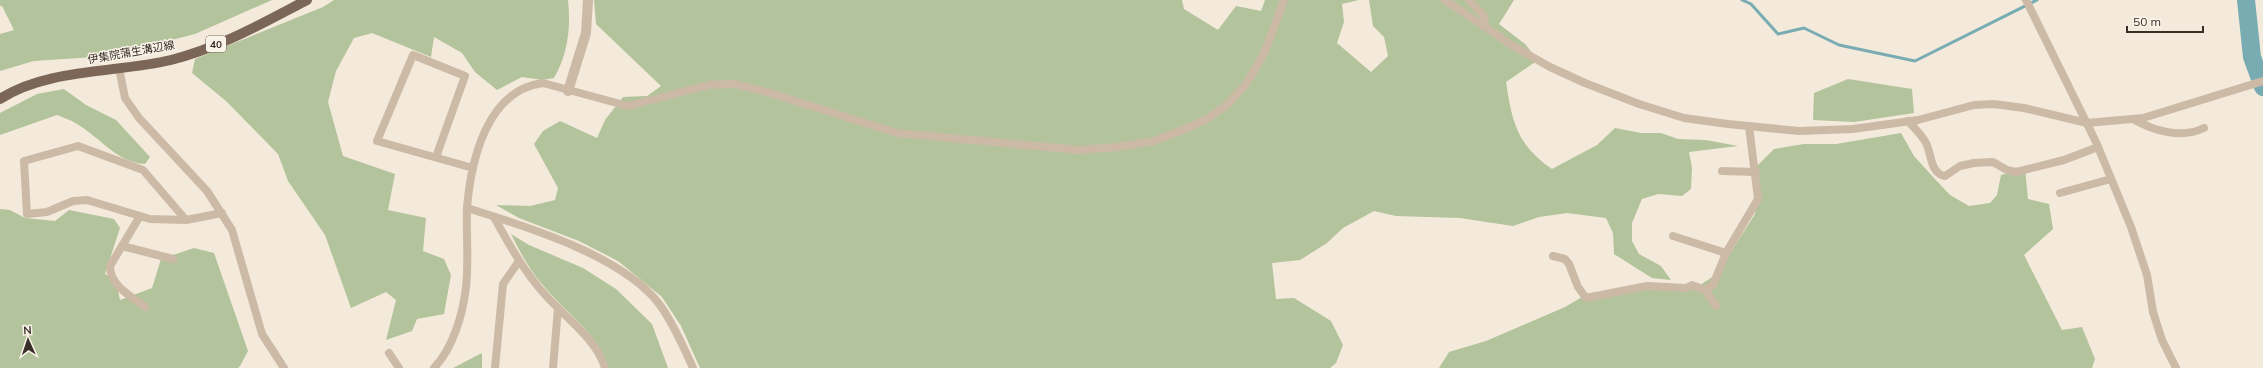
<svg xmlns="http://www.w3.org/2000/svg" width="2263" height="368" viewBox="0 0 2263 368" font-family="Mulish,'Noto Sans JP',sans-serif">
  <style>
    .green { fill: #b3c39b }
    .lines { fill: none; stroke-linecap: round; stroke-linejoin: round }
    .stream { stroke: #79acb2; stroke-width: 3 }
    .river { stroke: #79acb2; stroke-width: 18 }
    .minor { stroke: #ccbaa7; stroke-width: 8 }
    .tertiary { stroke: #ccbaa7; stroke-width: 10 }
    .primary { stroke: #7b6658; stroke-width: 10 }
    .labels { text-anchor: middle; stroke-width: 3; stroke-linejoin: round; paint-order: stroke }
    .shield { fill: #faf3e8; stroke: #726962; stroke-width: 1 }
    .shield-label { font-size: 10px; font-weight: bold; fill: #382e28 }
    .street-label { font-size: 11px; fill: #382e28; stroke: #faf3e8 }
  </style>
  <rect width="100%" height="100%" fill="#f3eadb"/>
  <!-- green -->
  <g class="green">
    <polygon points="0,0 272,0 195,34 109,56 34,61 0,71 0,34 14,30 2,6 0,6"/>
    <path d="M 334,0 L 568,0 C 571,27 568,54 554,78 L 542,80 L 522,77 L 497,90 L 475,72 L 462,53 L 434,37 L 431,57 L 372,33 L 354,38 L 336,71 L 328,102 L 343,156 L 395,174 L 388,210 L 426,218 L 423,251 L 444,259 L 451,275 L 444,314 L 417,319 L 412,331 L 386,340 L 396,300 L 386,292 L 351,308 L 325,235 L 288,181 L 278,154 L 226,101 L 192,73 L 195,59 L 323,7 Z"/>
    <path d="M 594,0 L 1182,0 L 1184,9 L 1218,30 L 1236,6 L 1261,11 L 1265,0 L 1359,0 L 1342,4 L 1344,22 L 1337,43 L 1371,72 L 1388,56 L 1384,37 L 1373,26 L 1369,0 L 1514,0 L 1499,24 L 1525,44 L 1538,60 L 1506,82 C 1512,122 1517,145 1552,169 L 1597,145 L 1615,128 L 1641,133 L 1661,133 L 1678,139 L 1706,140 L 1738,146 L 1689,152 L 1692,168 L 1691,189 L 1682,196 L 1658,194 L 1642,199 L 1632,223 L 1632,241 L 1639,254 L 1661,266 L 1671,280 L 1652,278 L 1614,254 L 1613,233 L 1606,218 L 1567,213 L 1539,217 L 1513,226 L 1460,218 L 1396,216 L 1374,211 L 1343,228 L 1327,243 L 1300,260 L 1272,263 L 1276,299 L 1294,298 L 1331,321 L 1343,345 L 1336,363 L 1330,368 L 700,368 L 681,326 L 662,297 L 618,261 L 579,241 L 519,218 L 496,205 L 530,206 L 555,200 L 558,188 L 534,144 L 543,131 L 560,121 L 597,138 L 605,120 L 623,97 L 647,96 L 661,86 L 596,24 Z"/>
    <polygon points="1848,79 1912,89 1914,113 1854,122 1813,120 1814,93"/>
    <path d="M 64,89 L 86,105 L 116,120 L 150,157 L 145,164 C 116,162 101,138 77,124 C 71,120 64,118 57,115 L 0,135 L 0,113 L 37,94 Z"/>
    <polygon points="1901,133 1914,156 1933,177 1950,195 1969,206 1990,203 1997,195 2001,175 2025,168 2028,199 2049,204 2053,229 2024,255 2062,330 2082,327 2095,359 2092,368 1439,368 1449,352 1486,341 1565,307 1589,293 1697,287 1717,274 1755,214 1757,193 1752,171 1774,149 1804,144 1836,144"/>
    <polygon points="0,209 10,210 25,218 55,221 69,210 114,219 120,228 105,274 116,281 120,300 152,288 161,259 194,248 214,253 248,351 240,366 238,368 0,368"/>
    <path d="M 511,234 L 529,245 L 583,268 L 616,289 L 652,324 L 668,368 L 608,368 C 596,330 565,313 542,284 C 529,269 520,252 511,234 Z"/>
    <polygon points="482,353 482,368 453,368"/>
  </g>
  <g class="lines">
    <!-- stream -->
    <polyline class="stream" points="1742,0 1751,4 1778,34 1804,28 1839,45 1915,61 2037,0"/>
    <!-- river -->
    <polyline class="river" points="2246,0 2252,57 2263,87"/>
    <!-- minor -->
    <g class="minor">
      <polyline points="1445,0 1513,46 1550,67 1585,83 1639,104 1684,118 1728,124 1799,131 1853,129 1918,120 1974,105 1994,104 2024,108 2087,123 2143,118 2263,81"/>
      <polyline points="1469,0 1484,16 1485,26"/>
      <polyline points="2026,0 2096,142 2131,227 2147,275 2153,312 2162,340 2176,368"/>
      <polyline points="119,68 125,98 139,118 207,191 232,230 262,334 284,368"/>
      <path d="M 2133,119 C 2154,131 2181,139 2204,128"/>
      <path d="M 1908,121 C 1914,128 1922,135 1926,143 C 1932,155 1930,173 1945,176 L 1960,166 L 1974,163 L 1993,162 L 2007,170 L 2016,172 L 2064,160 L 2098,147"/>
      <polyline points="436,157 465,76 413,55 377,141 473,168"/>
      <polyline points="1722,171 1756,172"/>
      <polyline points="2060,193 2111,179"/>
      <path d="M 467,208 C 525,226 628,257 662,308 C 675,327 684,348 693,368"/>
      <path d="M 140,216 L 110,266 C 110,286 131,296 145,307"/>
      <path d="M 494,217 C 512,250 530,282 558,308 L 553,368"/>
      <polyline points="186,220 143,170 78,146 24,161 27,214 47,212 73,201 87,200 150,219 186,220 222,213"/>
      <polyline points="1673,236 1726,253"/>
      <polyline points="122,246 173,259"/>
      <polyline points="1553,256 1565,259 1569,264 1578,287 1586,298 1647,286 1686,288 1692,285 1705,290"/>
      <polyline points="1716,306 1705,290 1713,285 1726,253 1758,199 1749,126"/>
      <path d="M 558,308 C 575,325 598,344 605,368"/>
      <polyline points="389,353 399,368"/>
      <path d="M 434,368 C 453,348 463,314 466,287 C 469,260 466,234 467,208 C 471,160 487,90 543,83 L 628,106 L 709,85 L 735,84 L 770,93 L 897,133 L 1079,150 L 1117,147 L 1154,141 L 1185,129 L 1207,119 L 1228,104 L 1246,84 L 1264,54 L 1284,0"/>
      <polyline points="495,368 503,284 519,261"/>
    </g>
    <!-- tertiary -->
    <polyline class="tertiary" points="568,91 586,33 588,0"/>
    <!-- primary -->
    <path class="primary" d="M 0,99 C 48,68 117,73 171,60 C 219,48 263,23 307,0"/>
  </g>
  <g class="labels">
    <!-- shield labels -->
    <rect class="shield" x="206" y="36" width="20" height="16" rx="3"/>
    <g class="shield-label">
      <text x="216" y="48">40</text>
    </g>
    <!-- street labels -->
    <g class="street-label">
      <text transform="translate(131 52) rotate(-10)" y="4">伊集院蒲生溝辺線</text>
    </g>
  </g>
  <!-- north arrow -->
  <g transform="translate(28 340) rotate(357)" stroke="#faf3e8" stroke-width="3" paint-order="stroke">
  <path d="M0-3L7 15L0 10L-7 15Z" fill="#382e28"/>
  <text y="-6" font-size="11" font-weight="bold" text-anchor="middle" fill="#382e28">N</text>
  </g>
  <!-- scale -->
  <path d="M2127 26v6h76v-6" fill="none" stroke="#382e28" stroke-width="2"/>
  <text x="2133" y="26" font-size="12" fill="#382e28" stroke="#faf3e8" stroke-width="3" paint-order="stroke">50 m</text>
</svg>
